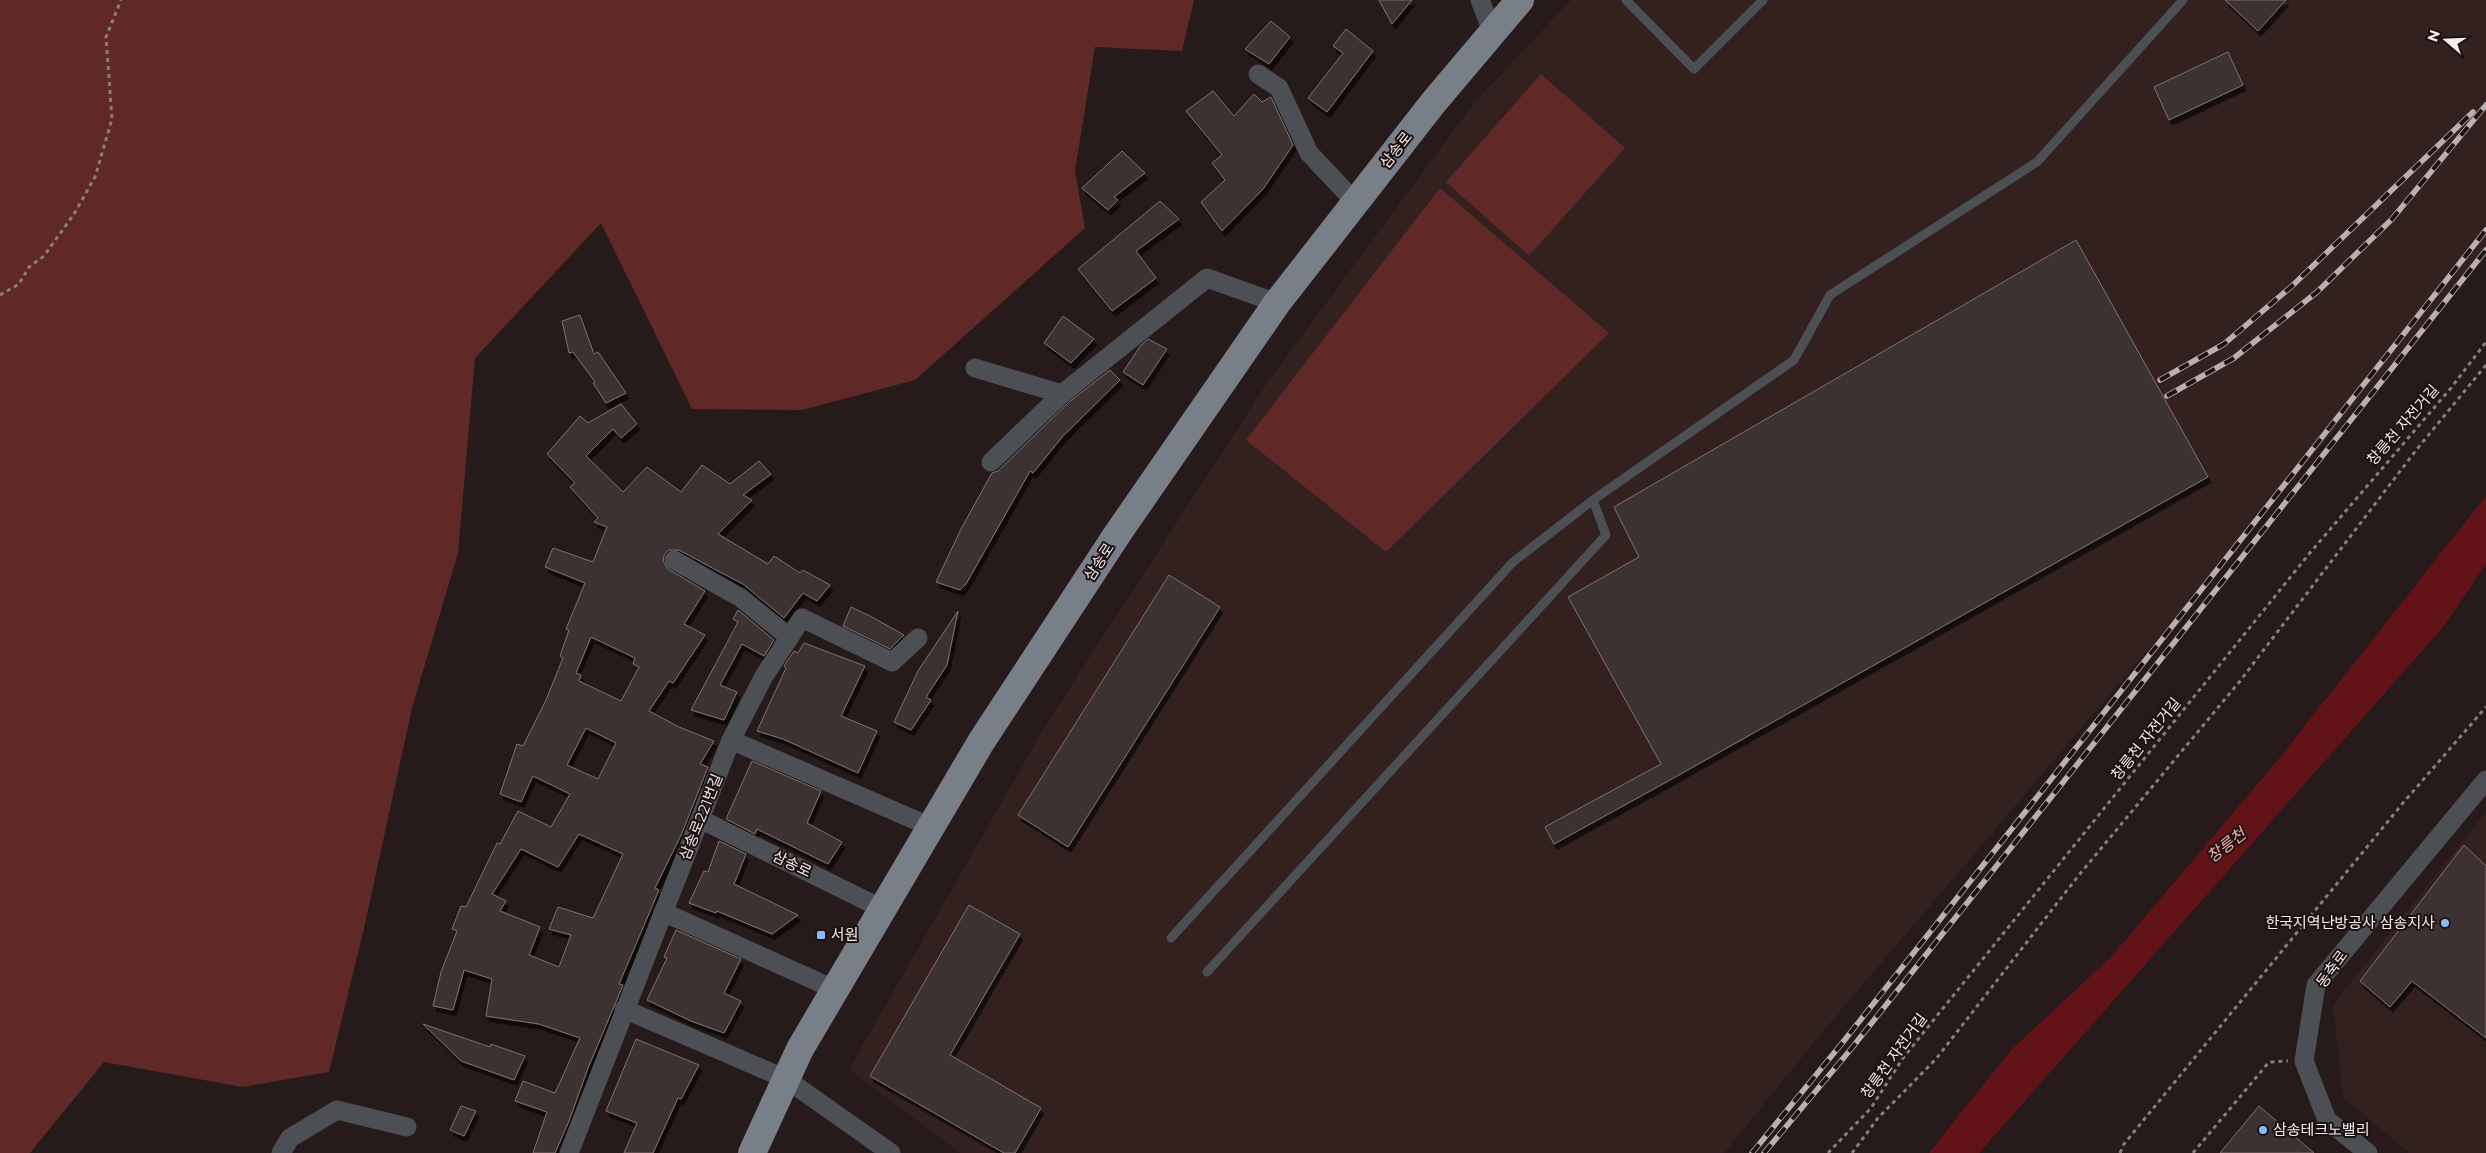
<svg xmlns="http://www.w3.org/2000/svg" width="2486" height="1153" viewBox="0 0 2486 1153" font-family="Montserrat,'Noto Sans KR',sans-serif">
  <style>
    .built { fill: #332120 }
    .green { fill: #612828 }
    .water { fill: #611318 }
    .building { fill: #3d3130; stroke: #7f7170; fill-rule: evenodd; filter: url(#shadow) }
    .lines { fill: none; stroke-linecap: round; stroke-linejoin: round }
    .path { stroke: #877e7d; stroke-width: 3; stroke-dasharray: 4 4; stroke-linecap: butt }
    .lane { stroke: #4c4f53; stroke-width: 9 }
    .street { stroke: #4c4f53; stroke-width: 19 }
    .primary { stroke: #797f88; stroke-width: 28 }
    .rail-casing { stroke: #b9b0af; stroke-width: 5.5 }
    .rail { stroke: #1c1211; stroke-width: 4; stroke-dasharray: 11; stroke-linecap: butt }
    .poi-dot { fill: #8abafc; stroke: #1c1211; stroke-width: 2 }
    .labels { text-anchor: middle; stroke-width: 4; stroke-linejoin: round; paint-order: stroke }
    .street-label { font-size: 15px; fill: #f5edec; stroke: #1c1211 }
    .poi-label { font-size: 15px; fill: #f5edec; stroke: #1c1211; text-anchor: start }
    .water-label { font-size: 16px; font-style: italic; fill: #fdb5b1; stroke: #1c1211 }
  </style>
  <defs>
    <filter id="shadow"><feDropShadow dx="3" dy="5.5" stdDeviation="0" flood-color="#0009"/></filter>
  </defs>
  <rect width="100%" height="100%" fill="#261b1a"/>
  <!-- built -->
  <g class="built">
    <polygon points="1571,0 2486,0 2486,253 1825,1029 1724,1153 961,1153 849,1069 1047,723 1267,383 1474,103"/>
    <polygon points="2486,812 2486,1153 2409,1153 2343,1097 2333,1005"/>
  </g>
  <!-- green -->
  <g class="green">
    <polygon points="0,0 1194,0 1182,51 1095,47 1075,171 1085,228 915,380 802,410 692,409 601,223 475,358 458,553 412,708 365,924 329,1072 243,1087 104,1062 30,1153 0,1153"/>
    <polygon points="1541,74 1625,148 1529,256 1446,182"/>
    <polygon points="1440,188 1609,333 1386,552 1246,440"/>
  </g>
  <!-- water -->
  <polygon class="water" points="2486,496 2486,564 2444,626 1979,1153 1929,1153 2011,1050 2112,956 2277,761"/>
  <!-- building -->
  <g class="building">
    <polygon points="1379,0 1412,0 1392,24"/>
    <polygon points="2225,0 2286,0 2258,31"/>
    <polygon points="1271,21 1290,37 1269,64 1245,49"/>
    <polygon points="1346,29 1373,51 1327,112 1308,98 1343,53 1333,46"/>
    <polygon points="2228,52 2243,85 2169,120 2154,87"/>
    <polygon points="1213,91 1234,116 1254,94 1262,102 1271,97 1293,145 1263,189 1222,231 1201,202 1225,180 1212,163 1222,155 1186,111"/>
    <polygon points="1122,151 1145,173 1114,197 1118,200 1108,210 1082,188"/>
    <polygon points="1160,201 1179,219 1136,251 1156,278 1112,311 1078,269"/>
    <polygon points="2076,240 2208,477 1670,780 1554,844 1545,827 1661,764 1568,597 1639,557 1614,507"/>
    <polygon points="580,315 594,354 598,352 626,393 606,403 593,383 595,382 573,352 569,353 562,321"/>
    <polygon points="1063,316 1094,339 1071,363 1044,343"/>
    <polygon points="1148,339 1167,349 1143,385 1123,372 1141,345"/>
    <polygon points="1110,370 1120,380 1063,436 1033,473 1030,471 966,584 960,590 936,582 961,529 992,473 998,471 1069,402"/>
    <path d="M 621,404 L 637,424 L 621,438 L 613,429 L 586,456 L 623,492 L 647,467 L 681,492 L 702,465 L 730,484 L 759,461 L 771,474 L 743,495 L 752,500 L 718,534 L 768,564 L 774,556 L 800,573 L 803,570 L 830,585 L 817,601 L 803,593 L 784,618 L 743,584 L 718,571 L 679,550 L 669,550 L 664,555 L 663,561 L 668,569 L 705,591 L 684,624 L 705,635 L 673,683 L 669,681 L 649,711 L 679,727 L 714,741 L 700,764 L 708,767 L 682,833 L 655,888 L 659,890 L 619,984 L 623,985 L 588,1068 L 569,1121 L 555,1153 L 533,1153 L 547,1112 L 515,1101 L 523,1081 L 555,1093 L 580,1038 L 539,1024 L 486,1016 L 492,979 L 464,970 L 453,1010 L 433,1006 L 441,972 L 457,931 L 452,929 L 461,906 L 466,907 L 497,843 L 500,844 L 518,811 L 551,827 L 570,794 L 533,776 L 521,802 L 500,794 L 517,744 L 523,746 L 546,700 L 563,658 L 560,656 L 569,630 L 566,629 L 585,583 L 545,567 L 553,548 L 593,562 L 607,527 L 594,522 L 598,518 L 570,487 L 575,483 L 547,454 L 580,416 L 588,423 ZM 591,637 L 635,658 L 633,664 L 639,667 L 621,701 L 579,681 L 581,675 L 576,673 ZM 586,728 L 616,743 L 598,779 L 567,765 ZM 579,834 L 623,854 L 593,918 L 558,907 L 549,929 L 571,935 L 559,967 L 529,955 L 540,927 L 500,911 L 506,901 L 492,894 L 521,849 L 558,867 Z"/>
    <polygon points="1169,575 1220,607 1068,847 1018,815"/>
    <polygon points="851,607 870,616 904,635 890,649 843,626"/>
    <polygon points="738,610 774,640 764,656 742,644 720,685 737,692 724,720 691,710 738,622 733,619"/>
    <polygon points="958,611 947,665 926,697 931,700 911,730 894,722 918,671"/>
    <polygon points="804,643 865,666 841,716 877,731 858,773 783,739 757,731 786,668 784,666 794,651 798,653"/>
    <polygon points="752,761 821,791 807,823 842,842 828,864 757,829 755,834 726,819"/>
    <polygon points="719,841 746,854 734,884 798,915 772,934 717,911 716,913 689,903 704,871 708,872"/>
    <polygon points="2464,845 2486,866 2486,1038 2412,981 2390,1007 2360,981"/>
    <polygon points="969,905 1020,934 950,1055 1041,1108 1015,1153 1004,1153 870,1076"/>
    <polygon points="676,930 741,959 724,993 741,1001 724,1033 691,1021 647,1000 667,958 664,957"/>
    <polygon points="423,1024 490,1047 491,1044 525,1056 514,1080 461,1061"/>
    <polygon points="636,1039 699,1065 681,1099 678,1098 653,1153 624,1153 637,1123 606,1111"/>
    <polygon points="461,1106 476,1111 464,1136 450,1130"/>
    <polygon points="2259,1106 2314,1153 2220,1153"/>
  </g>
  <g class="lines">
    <!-- path -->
    <g class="path">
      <polyline points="0,295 19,284 29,267 44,256 74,214 95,177 112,119 106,37 121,0"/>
      <polyline points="1828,1153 1871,1108 1903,1058 2309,554 2451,388 2486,342"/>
      <polyline points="1852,1153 1878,1118 1936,1059 2079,875 2240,681 2417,449 2486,365"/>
      <polyline points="2120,1153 2124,1144 2403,803 2486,707"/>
      <polyline points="2193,1153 2269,1062 2288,1061"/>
    </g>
    <!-- lane -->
    <g class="lane">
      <polyline points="1626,0 1694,69 1763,0"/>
      <polyline points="1171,938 1513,562 1593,500"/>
      <polyline points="1207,972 1606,535 1593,500 1794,360 1830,295 2037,162 2183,0"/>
    </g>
    <!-- street -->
    <g class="street">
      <polyline points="1480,0 1492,31"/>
      <polyline points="1258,74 1279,88 1309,153 1356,203"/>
      <polyline points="975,368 1062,394"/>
      <polyline points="991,462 1062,394 1207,278 1277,303"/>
      <polyline points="674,560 741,598 789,637"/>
      <polyline points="731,740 931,827"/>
      <polyline points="700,819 883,909"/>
      <polyline points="663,912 836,990"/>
      <polyline points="624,1009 786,1079 891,1153"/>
      <polyline points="281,1153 290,1138 337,1110 407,1127"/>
      <polyline points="569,1153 731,740 764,676 802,618 892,662 918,638"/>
      <polyline points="2368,1153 2327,1120 2304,1061 2316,985 2486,780"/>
    </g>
    <!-- primary -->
    <polyline class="primary" points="752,1153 800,1049 981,742 1118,533 1277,303 1433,103 1520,0"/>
    <!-- rail casing -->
    <g class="rail-casing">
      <g id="rail">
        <polyline points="2160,380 2224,344 2292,286 2473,112"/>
        <polyline points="2167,396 2234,358 2317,292 2392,219 2486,105"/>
        <polyline points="1752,1153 1843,1042 2486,230"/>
        <polyline points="1764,1153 1851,1049 2486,250"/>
      </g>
    </g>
    <!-- rail -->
    <use href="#rail" class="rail"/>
  </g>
  <!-- markers -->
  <g class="poi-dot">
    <circle cx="2445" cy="923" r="5"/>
    <rect x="816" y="930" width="10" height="10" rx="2.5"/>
    <circle cx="2263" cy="1130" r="5"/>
  </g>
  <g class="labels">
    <!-- street labels -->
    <g class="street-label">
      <text transform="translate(1396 150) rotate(-52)" y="5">삼송로</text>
      <text transform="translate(2403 425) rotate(-49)" y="5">창릉천 자전거길</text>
      <text transform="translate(1099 562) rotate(-57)" y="5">삼송로</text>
      <text transform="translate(2146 739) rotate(-51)" y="5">창릉천 자전거길</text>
      <text transform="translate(701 817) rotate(-68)" y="5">삼송로221번길</text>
      <text transform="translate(792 864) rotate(26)" y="5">삼송로</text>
      <text transform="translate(2332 969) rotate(-54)" y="5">동축로</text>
      <text transform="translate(1894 1056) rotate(-54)" y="5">창릉천 자전거길</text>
    </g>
    <!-- poi labels -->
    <g class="poi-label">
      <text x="2435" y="928" text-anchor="end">한국지역난방공사 삼송지사</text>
      <text x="831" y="940">서원</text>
      <text x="2273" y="1135">삼송테크노밸리</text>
    </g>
    <!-- water labels -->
    <g class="water-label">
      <text transform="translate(2226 845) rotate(-38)" y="6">창릉천</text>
    </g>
  </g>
  <!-- north arrow -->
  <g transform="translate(2446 40) rotate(289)" stroke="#1c1211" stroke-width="4" paint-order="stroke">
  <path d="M0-4L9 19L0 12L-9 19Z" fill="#f5edec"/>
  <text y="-8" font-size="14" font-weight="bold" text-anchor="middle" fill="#f5edec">N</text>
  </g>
</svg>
